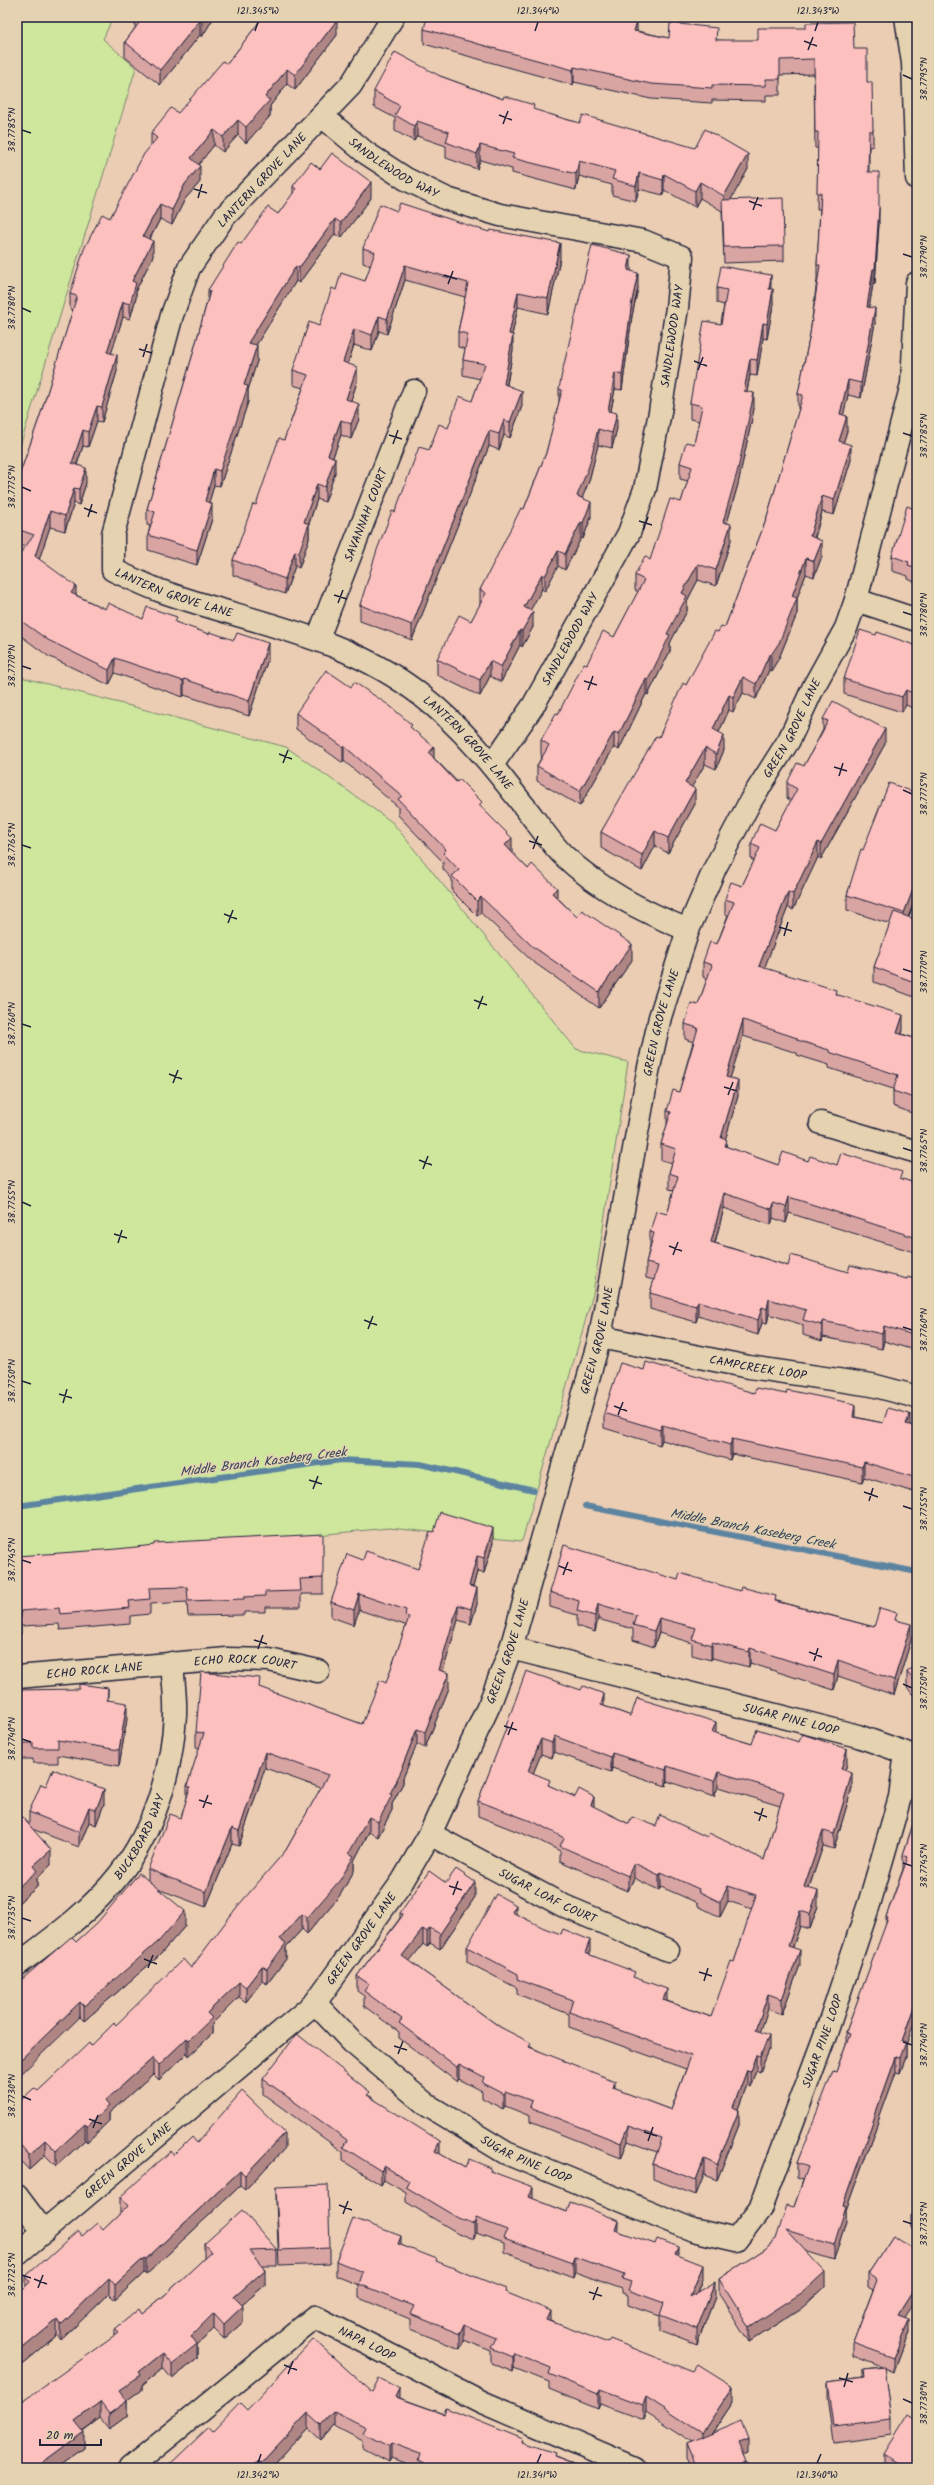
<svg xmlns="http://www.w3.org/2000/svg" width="934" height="2485" viewBox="0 0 934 2485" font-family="Kalam,sans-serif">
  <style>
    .green { fill: #cee79d; stroke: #78846c }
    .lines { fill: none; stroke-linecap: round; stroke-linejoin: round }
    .stream { stroke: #5c84a0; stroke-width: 6 }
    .minor-casing { stroke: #22223b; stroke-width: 25 }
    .minor { stroke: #e4d2b0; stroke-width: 22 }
    .wall { fill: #d9a5a3; stroke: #22223b; fill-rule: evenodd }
    .shaded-wall { fill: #b08685; stroke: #22223b }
    .building { fill: #fcc0be; stroke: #22223b; fill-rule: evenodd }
    .ticks { fill: none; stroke: #22223b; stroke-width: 1.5 }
    .labels { text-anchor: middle; stroke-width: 3; stroke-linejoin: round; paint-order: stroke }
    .street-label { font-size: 12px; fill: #22223b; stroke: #e4d2b0 }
    .water-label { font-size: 13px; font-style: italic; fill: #35435d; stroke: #e4d2b0 }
    .neatline { fill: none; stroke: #22223b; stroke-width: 1.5 }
    .ticks-label { font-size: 10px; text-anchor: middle; fill: #22223b }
  </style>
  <rect width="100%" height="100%" fill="#ebcdb4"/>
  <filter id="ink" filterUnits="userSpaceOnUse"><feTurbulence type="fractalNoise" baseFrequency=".025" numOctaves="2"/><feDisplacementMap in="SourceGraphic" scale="8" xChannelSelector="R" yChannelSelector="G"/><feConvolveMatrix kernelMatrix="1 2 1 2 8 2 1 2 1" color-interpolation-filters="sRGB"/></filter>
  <g filter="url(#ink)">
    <!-- green -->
    <g class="green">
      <polygon points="17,17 113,17 103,39 136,68 17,456"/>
      <polygon points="17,676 286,747 392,822 576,1049 628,1062 593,1294 522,1541 389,1528 17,1564"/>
    </g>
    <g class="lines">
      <!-- stream -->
      <g class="stream">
        <polyline points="17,1506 341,1460 420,1464 534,1490"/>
        <polyline points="585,1506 917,1572"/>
      </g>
      <!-- minor casing -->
      <g class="minor-casing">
        <g id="minor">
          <path id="s1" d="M 393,17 L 351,85 L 224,217 L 189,268 L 172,315 L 113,534 L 113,570 C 128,577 143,584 158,590 C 249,623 344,634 422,696 C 462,727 493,766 524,806 C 537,822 549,841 563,855 C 600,890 642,911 688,930"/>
          <polyline points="906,17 913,63 917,178"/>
          <path id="s2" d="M 322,116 L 366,153 L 406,179 L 447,199 L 500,215 L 643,241 L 682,257 L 677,308 L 660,412 L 645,489 L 629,533 L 533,706 L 492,765"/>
          <polyline points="856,600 917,620"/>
          <path id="s3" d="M 318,638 L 414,391"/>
          <polyline points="821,1123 917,1152"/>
          <path id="s4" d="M 600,1337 L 749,1367 L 872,1385 L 917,1397"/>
          <path id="s5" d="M 17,1677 L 227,1659 L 269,1660 L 318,1671"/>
          <path id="s6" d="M 430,1834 L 564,1906 L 668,1950"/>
          <path id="s7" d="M 17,1965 C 53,1938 91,1911 119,1875 C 154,1831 172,1771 175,1715 C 176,1698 173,1680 172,1663"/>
          <path id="s8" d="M 315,2003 L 352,2042 L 427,2105 L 506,2153 L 693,2230 L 736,2240 L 760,2209 L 826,2033 L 870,1901 L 900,1797 L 906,1753 L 858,1736 L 511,1648"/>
          <polyline points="17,2196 44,2232"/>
          <path id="s9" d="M 17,2254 L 315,2003 L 402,1882 L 430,1834 L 490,1703 L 511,1648 L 600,1337 L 648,1072 L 660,1017 L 688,930 L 715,868 L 751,800 L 789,740 L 814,686 L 846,628 L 856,600 L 912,384 L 917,283"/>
          <path id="s10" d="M 130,2468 L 315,2317 L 482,2402 L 635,2468"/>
        </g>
      </g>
      <!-- minor -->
      <use href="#minor" class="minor"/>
    </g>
    <!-- wall -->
    <g class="wall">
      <polygon points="135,17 214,17 202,37 200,35 160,85 125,57 125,42 135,28"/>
      <polygon points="263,17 334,17 334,18 337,35 295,90 287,84 270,106 270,116 246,143 238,135 223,152 214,145 198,165 200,182 185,199 172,225 160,219 150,239 153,256 136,290 136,298 130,319 123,317 111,353 117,371 102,422 97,421 88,447 83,446 77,465 86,483 79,505 74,503 65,531 50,527 39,559 76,595 105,609 143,619 177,623 268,659 249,716 184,695 183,697 115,673 109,685 48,656 17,633 17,558 25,547 17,544 17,478 18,479 40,416 73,310 70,309 70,294 110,218 151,145 151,133 178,113 227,64"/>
      <polygon points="424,29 637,31 669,38 717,40 854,49 867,82 873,131 873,146 869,147 869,172 879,224 875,284 873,284 869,307 875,323 861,398 848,395 843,415 847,431 843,443 851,460 834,515 822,512 815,538 822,556 814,577 806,574 797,598 797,614 779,658 771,671 769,670 756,699 743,693 733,712 729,710 719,732 724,750 716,769 705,764 691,787 695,804 668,853 655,846 642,871 601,848 601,832 659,737 686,685 718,632 725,627 766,520 799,409 798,409 798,394 810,334 817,280 817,265 820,209 817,209 818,148 815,148 814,74 780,75 780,95 766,95 766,101 712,100 712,103 651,99 574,82 573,85 424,44"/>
      <polygon points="440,76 503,99 534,110 565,119 748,169 731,199 784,246 784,261 724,263 722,211 700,198 695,207 664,190 663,195 639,189 636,201 612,195 612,185 579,176 576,190 512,173 512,169 480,160 477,169 446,158 446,146 417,136 414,141 395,131 395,118 374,107 374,91"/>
      <polygon points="320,169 371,198 341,238 335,234 299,283 296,281 256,345 257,361 248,390 248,402 220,486 214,485 209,503 212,519 197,565 148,550 148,535 150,526 147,525 147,509 192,357 208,298 208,290 241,244 278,214 293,194 293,186"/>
      <polygon points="397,211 560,259 548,314 518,307 512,335 513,350 507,385 522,406 510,438 504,435 499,450 489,446 412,640 360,621 360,605 395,512 429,450 472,401 480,379 463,375 463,360 465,349 458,347 458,332 465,297 405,280 387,334 379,331 372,351 354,345 348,364 357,382 351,401 359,419 351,439 341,435 333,457 335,473 325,502 317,499 309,524 309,539 299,568 295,566 285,594 233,575 233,560 284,440 303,388 293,385 293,370 319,326 336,290 365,281 371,266 363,263 363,248"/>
      <polygon points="631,270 631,271 638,288 632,316 622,390 615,389 611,411 617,428 612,448 598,445 589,481 582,498 591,517 583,539 581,538 565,570 558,566 545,591 542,589 530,610 533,627 522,647 520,645 501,682 490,676 480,696 437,675 437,659 471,621 480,605 480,590 524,509 546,453 559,403 559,389"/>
      <polygon points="717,288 771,289 773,305 767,339 763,338 757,376 750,375 747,392 754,409 738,484 727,523 731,540 716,586 698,580 687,601 687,611 670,643 670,651 648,695 646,694 619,750 614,747 580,806 537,781 537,766 542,756 541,755 541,740 558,714 587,664 614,637 638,592 635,590 635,575 650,560 681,502 688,481 680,479 680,463 694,444 699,421 690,419 690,403 721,324 724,305 717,303"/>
      <polygon points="917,510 917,583 908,579 908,576 892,571 892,556"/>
      <polygon points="876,635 917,646 917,710 906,705 902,712 844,694 844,679"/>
      <polygon points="296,713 412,729 434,758 482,807 512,853 577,917 632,960 599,1008 532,961 481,913 477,916 452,891 452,879 443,869 443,862 398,815 398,807 344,761 343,763 296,729"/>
      <polygon points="823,719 885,744 821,859 818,857 793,910 788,907 764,968 836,994 903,1030 902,1034 917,1039 917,1115 893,1106 893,1089 829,1068 829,1065 797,1055 797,1053 743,1036 730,1078 738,1096 725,1140 727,1147 778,1165 808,1161 837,1165 902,1179 917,1184 917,1253 789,1213 786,1223 773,1218 771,1225 724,1208 715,1243 788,1266 907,1279 917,1280 917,1351 884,1341 882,1349 823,1337 822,1341 803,1335 803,1325 769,1314 767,1324 762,1323 758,1335 698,1316 696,1322 650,1309 650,1293 654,1280 646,1278 646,1263 650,1246 650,1232 667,1214 674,1190 669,1189 669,1173 672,1163 661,1160 661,1144 667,1125 667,1111 679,1092 693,1042 685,1039 685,1024 698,1005 707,979 703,977 703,962 717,944 728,915 725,914 725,899 742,886 754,861 751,859 751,844 775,830 791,801 787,798 787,783 804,766 823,730"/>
      <polygon points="917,793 917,894 909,917 917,920 917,998 874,982 874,967 890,924 847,910 847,895 863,850"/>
      <polygon points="644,1370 754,1393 855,1417 883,1423 910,1425 917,1427 917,1493 864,1477 862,1482 732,1454 730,1460 662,1440 660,1445 604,1428 604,1413"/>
      <polygon points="434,1532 493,1543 484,1573 477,1572 473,1587 477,1604 471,1624 458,1620 443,1671 449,1688 425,1748 417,1744 403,1778 403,1783 392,1804 392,1810 378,1837 369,1832 354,1861 354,1871 340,1895 307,1934 302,1929 286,1947 286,1959 267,1984 262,1981 246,2002 239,1997 212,2024 212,2034 189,2056 187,2053 159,2080 153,2074 109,2113 109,2121 87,2142 85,2140 56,2166 45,2155 29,2170 17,2157 17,2104 38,2091 116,2025 191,1968 286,1850 321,1788 265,1768 239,1846 232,1844 206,1907 158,1889 185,1926 159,1956 84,2021 80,2017 76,1942 148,1880 148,1869 181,1818 187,1798 187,1786 200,1748 196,1747 196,1732 260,1688 362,1724 386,1683 405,1629 405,1625 359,1610 354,1625 331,1617 331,1602 363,1560 418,1569"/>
      <polygon points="17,1556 323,1578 323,1594 301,1594 301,1607 265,1607 265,1612 244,1612 244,1615 188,1616 187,1602 150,1604 150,1614 130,1616 130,1624 60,1630 59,1624 21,1626 21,1634 17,1634"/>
      <polygon points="678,1580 740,1591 874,1627 897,1620 911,1640 894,1695 838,1676 834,1690 750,1663 749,1667 712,1658 711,1660 692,1655 692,1643 659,1633 654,1647 633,1640 633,1629 598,1619 595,1632 577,1626 577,1615 550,1607 550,1592"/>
      <polygon points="917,1665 917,1700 907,1687 907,1672"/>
      <polygon points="17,1690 108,1701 127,1719 119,1766 58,1755 58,1763 33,1763 33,1759 17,1759"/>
      <path d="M 604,1706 L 631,1716 L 716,1733 L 752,1744 L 847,1764 L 845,1770 L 852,1788 L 834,1849 L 823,1846 L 809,1888 L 818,1906 L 810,1929 L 800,1926 L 793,1947 L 800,1965 L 782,2014 L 768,2009 L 760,2032 L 769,2050 L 760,2072 L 756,2070 L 750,2087 L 747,2085 L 738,2109 L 739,2125 L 717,2180 L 704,2175 L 696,2195 L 653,2179 L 653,2164 L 657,2152 L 628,2141 L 621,2158 L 530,2122 L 530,2116 L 505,2106 L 503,2109 L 482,2098 L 482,2091 L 459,2079 L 457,2082 L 399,2038 L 399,2032 L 364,2006 L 364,1996 L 357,1991 L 357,1976 L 400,1918 L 400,1913 L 446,1883 L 475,1897 L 440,1949 L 430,1943 L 427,1947 L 423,1944 L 409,1961 L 500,2027 L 531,2047 L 615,2089 L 671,2110 L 686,2069 L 569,2027 L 569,2014 L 517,1994 L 517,1988 L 467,1962 L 467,1947 L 516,1914 L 590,1955 L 635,1978 L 667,2001 L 711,2017 L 734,1962 L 752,1909 L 728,1901 L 720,1917 L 698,1906 L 698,1903 L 661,1887 L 659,1890 L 634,1878 L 628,1891 L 560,1861 L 560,1851 L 536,1839 L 478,1816 L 478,1801 L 506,1731 L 506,1726 ZM 554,1752 L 611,1772 L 612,1768 L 666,1786 L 667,1781 L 714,1797 L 718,1787 L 780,1806 L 764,1860 L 707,1837 L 656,1826 L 629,1824 L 550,1786 L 533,1773 L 541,1754 L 552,1758 Z"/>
      <polygon points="46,1786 104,1804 96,1825 89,1822 79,1847 32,1829 51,1865 37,1878 37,1887 17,1904 17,1811 29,1825 29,1812"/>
      <polygon points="917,1812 906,2046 906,2057 900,2073 896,2072 846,2210 846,2221 834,2260 805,2251 825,2287 803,2307 749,2342 719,2294 719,2279 765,2249 776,2239 794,2207 803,2180 797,2178 797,2163 836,2072 846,2044 846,2032 886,1925 886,1917 903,1869 903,1855"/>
      <polygon points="263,2079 370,2096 440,2154 465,2168 491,2171 533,2199 618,2231 678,2255 703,2279 698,2293 715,2297 697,2344 660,2330 660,2316 628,2305 628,2295 622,2293 622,2289 575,2272 573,2278 504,2252 504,2243 476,2233 474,2239 458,2233 406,2202 406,2193 384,2180 381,2185 343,2161 343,2152 263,2094"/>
      <polygon points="197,2143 285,2148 245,2190 240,2186 146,2275 144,2273 115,2300 109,2294 61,2340 57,2335 17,2369 17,2295 26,2286 26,2276 45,2261 82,2236 103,2230 121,2213 120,2213 120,2197 174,2155"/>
      <polygon points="276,2187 330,2248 330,2264 279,2266 276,2202"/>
      <polygon points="917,2209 917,2234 911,2228 911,2215"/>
      <polygon points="893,2236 905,2317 909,2332 894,2372 885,2368 892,2420 892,2435 834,2443 828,2396 828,2381 863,2376 863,2369 882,2367 853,2356 853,2343 873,2290 868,2287 868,2274"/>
      <polygon points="204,2244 277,2250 277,2266 262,2266 265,2285 242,2305 243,2322 224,2339 214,2329 197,2345 197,2359 172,2379 163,2368 141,2386 141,2390 127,2400 127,2416 109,2429 100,2418 83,2431 84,2448 56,2468 17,2468 115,2336 115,2329 142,2314 166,2294 204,2259"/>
      <polygon points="401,2245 437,2262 506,2293 551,2321 733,2402 712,2434 748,2454 744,2455 747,2468 692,2468 687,2458 687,2444 692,2442 646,2412 643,2420 600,2404 598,2409 549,2389 549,2382 514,2368 513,2372 491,2363 491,2351 464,2340 460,2349 410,2329 410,2319 359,2298 359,2285 336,2276 336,2261"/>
      <polygon points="372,2392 400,2398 523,2442 555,2456 586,2468 418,2468 391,2458 389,2462 363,2448 363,2441 334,2426 321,2440 308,2428 270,2468 166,2468 213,2431 247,2410"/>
      <polygon points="884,2455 917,2468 884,2468"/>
    </g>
    <!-- shaded-wall -->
    <g class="shaded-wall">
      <polygon points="205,17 214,17 202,37 202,21"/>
      <polygon points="200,20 200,35 160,85 160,70"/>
      <polygon points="337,20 337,35 295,90 295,75"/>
      <polygon points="637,21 637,36 634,31"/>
      <polygon points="574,67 574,82 573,85 573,70"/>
      <polygon points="287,69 287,84 270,106 270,116 246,143 246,127 265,97"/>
      <polygon points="238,120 238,135 223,152 223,137"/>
      <polygon points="417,121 417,136 414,141 414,126"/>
      <polygon points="214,130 214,145 191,174 191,158"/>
      <polygon points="480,145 480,160 477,169 477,154"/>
      <polygon points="748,154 748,169 724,212 724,196"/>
      <polygon points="579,161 579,176 576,190 576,174"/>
      <polygon points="200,166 200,182 185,199 172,225 172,210 185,184"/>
      <polygon points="639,173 639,189 636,201 636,186"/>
      <polygon points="664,174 664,190 663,195 663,180"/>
      <polygon points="371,182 371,198 341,238 341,223"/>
      <polygon points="700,182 700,198 695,207 695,191"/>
      <polygon points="160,204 160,219 143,251 143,236"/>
      <polygon points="879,208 879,224 875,284 875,269"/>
      <polygon points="335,219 335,234 299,283 299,268"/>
      <polygon points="153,241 153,256 136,290 136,298 130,319 130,304 132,281"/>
      <polygon points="560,243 560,259 548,314 548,298"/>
      <polygon points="631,255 631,270 628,286 628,270"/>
      <polygon points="405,265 405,280 387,334 387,319"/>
      <polygon points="296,266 296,281 248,358 248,343"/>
      <polygon points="873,269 873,284 867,322 867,307"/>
      <polygon points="638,273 638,288 632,316 622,390 622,375 632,301"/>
      <polygon points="771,275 771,290 769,289"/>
      <polygon points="773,289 773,305 767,339 767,324"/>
      <polygon points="518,292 518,307 509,349 509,334"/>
      <polygon points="123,302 123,317 107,367 107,352"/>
      <polygon points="875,308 875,323 861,398 861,383"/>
      <polygon points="379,316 379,331 372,351 372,335"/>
      <polygon points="763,323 763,338 757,376 757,360"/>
      <polygon points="354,329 354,345 343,378 343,362"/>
      <polygon points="513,335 513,350 504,399 504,384"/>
      <polygon points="257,345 257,361 248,390 248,402 220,486 220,471 244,385"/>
      <polygon points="117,355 117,371 102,422 102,407"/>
      <polygon points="750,359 750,375 744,407 744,391"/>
      <polygon points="357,367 357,382 346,415 346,399"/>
      <polygon points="615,373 615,389 608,426 608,411"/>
      <polygon points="848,380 848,395 840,430 840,414"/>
      <polygon points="522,391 522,406 510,438 510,422"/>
      <polygon points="754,393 754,409 738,484 723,537 723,522"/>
      <polygon points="359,404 359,419 351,439 351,424"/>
      <polygon points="97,406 97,421 88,447 88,432"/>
      <polygon points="617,413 617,428 612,448 612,433"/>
      <polygon points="847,416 847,431 839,457 839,441"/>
      <polygon points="341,420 341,435 328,470 328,455"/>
      <polygon points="504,420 504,435 499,450 499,434"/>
      <polygon points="598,429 598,445 589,481 577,511 577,496"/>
      <polygon points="83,430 83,446 72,478 72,463"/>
      <polygon points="489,431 489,446 412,640 412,625"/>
      <polygon points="851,445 851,460 834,515 834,500"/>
      <polygon points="335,458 335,473 325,502 325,487"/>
      <polygon points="86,468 86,483 79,505 79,489"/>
      <polygon points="214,469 214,485 205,517 205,501"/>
      <polygon points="317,484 317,499 308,526 309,524 309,539 299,568 299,552 304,522"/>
      <polygon points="74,488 74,503 65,531 65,516"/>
      <polygon points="822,496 822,512 810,552 810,536"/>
      <polygon points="591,502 591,517 583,539 583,523"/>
      <polygon points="212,504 212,519 197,565 197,550"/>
      <polygon points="50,511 50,527 35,572 35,556"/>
      <polygon points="581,522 581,538 565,570 565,554"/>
      <polygon points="731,524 731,540 716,586 716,570"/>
      <polygon points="822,541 822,556 814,577 814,561"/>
      <polygon points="295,551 295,566 285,594 285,579"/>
      <polygon points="558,551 558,566 545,591 545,576"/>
      <polygon points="806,558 806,574 792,611 792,596"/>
      <polygon points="698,564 698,580 687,601 687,611 670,643 670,651 648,695 648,680 682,593"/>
      <polygon points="542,574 542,589 524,622 524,607"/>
      <polygon points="76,586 76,601 71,593"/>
      <polygon points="797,598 797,614 779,658 771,671 771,655"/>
      <polygon points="533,612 533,627 522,647 522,631"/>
      <polygon points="520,630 520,645 501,682 501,667"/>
      <polygon points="268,643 268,659 249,716 249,701"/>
      <polygon points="769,655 769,670 756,699 756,684"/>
      <polygon points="115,658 115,673 109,685 109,670"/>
      <polygon points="490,661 490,676 480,696 480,680"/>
      <polygon points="743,677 743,693 733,712 733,697"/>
      <polygon points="184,679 184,695 183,697 183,681"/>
      <polygon points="646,679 646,694 619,750 619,734"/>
      <polygon points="906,690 906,705 902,712 902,697"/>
      <polygon points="729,695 729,710 713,745 713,729"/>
      <polygon points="885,729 885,744 821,859 821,844"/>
      <polygon points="614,732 614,747 580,806 580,791"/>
      <polygon points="724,735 724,750 716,769 716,754"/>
      <polygon points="344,746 344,761 343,763 343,747"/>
      <polygon points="434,747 434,763 429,753"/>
      <polygon points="705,748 705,764 685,799 685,783"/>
      <polygon points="695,789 695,804 668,853 668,838"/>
      <polygon points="655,831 655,846 642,871 642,855"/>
      <polygon points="512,838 512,853 505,845"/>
      <polygon points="818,842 818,857 793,910 793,894"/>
      <polygon points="917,879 917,894 904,928 904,913"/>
      <polygon points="557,888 557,903 552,893"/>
      <polygon points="788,892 788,907 759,982 759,966"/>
      <polygon points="481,897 481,913 477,916 477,901"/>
      <polygon points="632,944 632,960 599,1008 599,992"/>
      <polygon points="903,1015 903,1030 897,1048 897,1033"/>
      <polygon points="743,1020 743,1036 726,1092 726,1077"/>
      <polygon points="738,1080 738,1096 721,1154 721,1138"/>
      <polygon points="724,1193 724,1208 711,1257 711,1242"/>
      <polygon points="789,1197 789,1213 786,1223 786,1207"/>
      <polygon points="773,1203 773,1218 771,1225 771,1209"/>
      <polygon points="769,1299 769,1314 767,1324 767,1309"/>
      <polygon points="698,1301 698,1316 696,1322 696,1306"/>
      <polygon points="762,1307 762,1323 758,1335 758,1320"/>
      <polygon points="823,1321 823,1337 822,1341 822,1325"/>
      <polygon points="884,1326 884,1341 882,1349 882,1334"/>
      <polygon points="855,1404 855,1419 853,1417"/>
      <polygon points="910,1414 910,1429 906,1424"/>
      <polygon points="662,1425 662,1440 660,1445 660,1430"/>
      <polygon points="732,1439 732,1454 730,1460 730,1445"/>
      <polygon points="864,1462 864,1477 862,1482 862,1467"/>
      <polygon points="493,1528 493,1543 484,1573 484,1558"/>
      <polygon points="477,1556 477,1572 469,1601 469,1586"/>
      <polygon points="477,1588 477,1604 471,1624 471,1609"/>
      <polygon points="359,1594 359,1610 354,1625 354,1610"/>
      <polygon points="598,1604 598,1619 595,1632 595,1616"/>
      <polygon points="458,1605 458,1620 439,1685 439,1670"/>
      <polygon points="659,1618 659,1633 654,1647 654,1631"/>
      <polygon points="911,1624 911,1640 894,1695 894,1680"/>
      <polygon points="712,1642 712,1658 711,1660 711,1645"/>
      <polygon points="750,1648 750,1663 749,1667 749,1652"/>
      <polygon points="838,1660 838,1676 834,1690 834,1675"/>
      <polygon points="449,1673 449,1688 425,1748 425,1732"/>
      <polygon points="108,1688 108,1704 107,1700"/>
      <polygon points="604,1694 604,1709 601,1705"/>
      <polygon points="127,1703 127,1719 119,1766 119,1750"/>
      <polygon points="716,1722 716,1737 712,1732"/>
      <polygon points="417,1729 417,1744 403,1778 403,1783 392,1804 392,1810 378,1837 378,1822 390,1794 402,1767"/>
      <polygon points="554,1736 554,1752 552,1758 552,1743"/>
      <polygon points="541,1739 541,1754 528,1786 528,1771"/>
      <polygon points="847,1749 847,1764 841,1784 841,1769"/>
      <polygon points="265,1752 265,1768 239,1846 239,1831"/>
      <polygon points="612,1753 612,1768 611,1772 611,1757"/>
      <polygon points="667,1766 667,1781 666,1786 666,1770"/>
      <polygon points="718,1772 718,1787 714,1797 714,1781"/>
      <polygon points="852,1773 852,1788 834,1849 834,1834"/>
      <polygon points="104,1789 104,1804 96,1825 96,1810"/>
      <polygon points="594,1797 594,1812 591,1805"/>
      <polygon points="89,1807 89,1822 79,1847 79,1832"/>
      <polygon points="369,1817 369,1832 354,1861 354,1871 340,1895 307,1934 307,1918"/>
      <polygon points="232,1828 232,1844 206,1907 206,1892"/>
      <polygon points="823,1831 823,1846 804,1902 804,1887"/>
      <polygon points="51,1850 51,1865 37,1878 37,1887 17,1904 17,1888 33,1866"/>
      <polygon points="634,1863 634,1878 628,1891 628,1876"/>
      <polygon points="661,1872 661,1887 659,1890 659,1875"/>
      <polygon points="475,1882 475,1897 440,1949 440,1934"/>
      <polygon points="728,1886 728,1901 720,1917 720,1902"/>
      <polygon points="818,1891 818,1906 810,1929 810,1914"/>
      <polygon points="516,1905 516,1920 512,1912"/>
      <polygon points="185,1911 185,1926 159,1956 84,2021 84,2006"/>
      <polygon points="800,1911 800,1926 788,1961 788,1946"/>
      <polygon points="302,1914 302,1929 286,1947 286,1959 267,1984 267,1969 280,1939"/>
      <polygon points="430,1928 430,1943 427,1947 427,1932"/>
      <polygon points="423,1929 423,1944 402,1971 402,1956"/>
      <polygon points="590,1940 590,1955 585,1953"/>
      <polygon points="800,1950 800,1965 782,2014 782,1999"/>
      <polygon points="262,1966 262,1981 246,2002 246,1987"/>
      <polygon points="239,1982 239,1997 212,2024 212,2034 189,2056 189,2040 207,2013"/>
      <polygon points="667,1989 667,2004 663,2000"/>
      <polygon points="768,1994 768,2009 756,2045 756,2030"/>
      <polygon points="917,1998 917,2014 906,2046 906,2057 900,2073 900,2058 902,2041"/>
      <polygon points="80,2002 80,2017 17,2078 17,2063"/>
      <polygon points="769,2035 769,2050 760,2072 760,2057"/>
      <polygon points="187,2038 187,2053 159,2080 159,2065"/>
      <polygon points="756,2055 756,2070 750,2087 750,2071"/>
      <polygon points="896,2057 896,2072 846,2210 846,2221 834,2260 834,2245 843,2205"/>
      <polygon points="153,2058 153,2074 109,2113 109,2121 87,2142 87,2126 105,2101"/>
      <polygon points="459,2064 459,2079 457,2082 457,2067"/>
      <polygon points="747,2070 747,2085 733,2122 733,2107"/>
      <polygon points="615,2081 615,2096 613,2088"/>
      <polygon points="505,2091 505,2106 503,2109 503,2094"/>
      <polygon points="739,2110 739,2125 717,2180 717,2165"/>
      <polygon points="85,2124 85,2140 56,2166 56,2151"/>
      <polygon points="628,2126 628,2141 621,2158 621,2143"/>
      <polygon points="285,2133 285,2148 245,2190 245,2175"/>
      <polygon points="45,2140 45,2155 29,2170 29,2155"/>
      <polygon points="440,2141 440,2155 435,2151"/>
      <polygon points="704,2159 704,2175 696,2195 696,2180"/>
      <polygon points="384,2166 384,2180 381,2185 381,2171"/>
      <polygon points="240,2171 240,2186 146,2275 146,2259"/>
      <polygon points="533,2187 533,2201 529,2197"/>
      <polygon points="476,2218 476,2233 474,2239 474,2224"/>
      <polygon points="618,2221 618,2236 615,2230"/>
      <polygon points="401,2236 401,2251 398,2244"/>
      <polygon points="678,2247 678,2261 675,2254"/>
      <polygon points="575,2257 575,2272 573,2278 573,2263"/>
      <polygon points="144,2258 144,2273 115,2300 115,2285"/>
      <polygon points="703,2265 703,2279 690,2312 690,2297"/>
      <polygon points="265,2270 265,2285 234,2312 234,2297"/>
      <polygon points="825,2272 825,2287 803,2307 749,2342 749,2327"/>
      <polygon points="109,2278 109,2294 61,2340 61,2325"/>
      <polygon points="715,2282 715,2297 697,2344 697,2329"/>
      <polygon points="917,2285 917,2299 898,2328 898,2315"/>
      <polygon points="243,2306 243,2322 224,2339 224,2324"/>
      <polygon points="551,2311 551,2326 547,2320"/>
      <polygon points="214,2313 214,2329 197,2345 197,2359 172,2379 172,2364 191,2336"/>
      <polygon points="909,2319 909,2332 894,2372 894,2358"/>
      <polygon points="57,2320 57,2335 17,2369 17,2353"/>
      <polygon points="464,2325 464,2340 460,2349 460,2334"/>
      <polygon points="163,2353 163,2368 141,2386 141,2390 119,2406 119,2390 139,2372"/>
      <polygon points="514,2353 514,2368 513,2372 513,2357"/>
      <polygon points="733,2387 733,2402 702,2448 702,2433"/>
      <polygon points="400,2389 400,2404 396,2397"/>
      <polygon points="600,2389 600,2404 598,2409 598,2394"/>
      <polygon points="646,2397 646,2412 643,2420 643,2405"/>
      <polygon points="127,2401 127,2416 109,2429 109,2414"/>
      <polygon points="100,2402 100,2418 75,2436 75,2421"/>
      <polygon points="334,2411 334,2426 321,2440 321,2425"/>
      <polygon points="308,2413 308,2428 270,2468 261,2468 261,2463"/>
      <polygon points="84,2432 84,2448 56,2468 38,2468 47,2459"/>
      <polygon points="748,2439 748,2454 739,2458 739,2443"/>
      <polygon points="391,2443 391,2458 389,2462 389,2446"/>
      <polygon points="259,2461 259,2468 250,2468"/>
      <polygon points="747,2463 747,2468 734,2468"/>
    </g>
    <!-- building -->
    <g class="building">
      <polygon points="140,17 205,17 202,21 200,20 160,70 125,42 142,19"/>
      <polygon points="263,17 333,17 337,20 295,75 287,69 265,97 270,100 246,127 238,120 223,137 214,130 191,158 200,166 185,184 172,210 160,204 143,236 153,241 132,281 136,283 130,304 123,302 107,352 117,355 102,407 97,406 88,432 83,430 72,463 86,468 79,489 74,488 65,516 50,511 35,556 76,586 71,593 105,609 108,603 143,619 147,607 177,617 175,622 209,634 210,632 234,640 237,633 268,643 249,701 184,679 183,681 115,658 109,670 48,640 17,618 17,558 34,535 17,529 17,478 18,479 40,416 77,296 70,294 84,249 102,214 110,218 144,154 157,138 151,133 171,108 178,113 223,61 227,64"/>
      <polygon points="427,17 577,17 582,18 583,17 610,17 615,18 615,17 621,17 637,21 634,31 669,38 670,23 717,28 716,40 758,40 758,28 806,28 806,23 853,22 854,49 867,49 867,82 872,82 873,131 869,131 868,172 879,172 879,208 875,269 873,269 867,307 875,308 861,383 848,380 840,414 847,416 839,441 851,445 834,500 822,496 810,536 822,541 814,561 806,558 792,596 797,598 779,643 771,655 769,655 756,684 743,677 733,697 729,695 713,729 724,735 716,754 705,748 685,783 695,789 668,838 655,831 642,855 601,832 656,736 659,737 683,683 686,685 715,631 718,632 721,626 725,627 766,520 803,395 798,394 810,334 820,265 817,265 821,193 817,193 818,132 815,132 814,59 780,60 780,79 766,79 766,86 712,85 712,88 651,84 574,67 573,70 424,29"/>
      <polygon points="395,52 440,76 503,99 504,96 534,105 533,109 565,119 580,123 583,115 695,148 705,129 748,154 724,196 700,182 695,191 664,174 663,180 639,173 636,186 612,179 615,171 579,161 576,174 512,158 514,154 480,145 477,154 446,142 449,132 417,121 414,126 395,115 400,106 374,91"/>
      <polygon points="332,153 371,182 341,223 335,219 299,268 296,266 248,343 257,345 244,385 248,386 220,471 214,469 205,501 212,504 197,550 148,535 155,512 147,509 192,357 210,291 208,290 238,242 241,244 268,207 278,214 296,189 293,186 311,162 320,169"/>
      <polygon points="783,198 784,246 724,247 722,200"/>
      <polygon points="400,203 489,232 490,230 560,243 548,298 518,292 509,334 513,335 504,384 522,391 510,422 504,420 499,434 489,431 412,625 360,605 377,550 392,511 395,512 419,447 429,450 439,424 448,428 459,396 472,401 485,364 463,360 468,334 458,332 468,283 405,265 387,319 379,316 372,335 354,329 343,362 357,367 346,399 359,404 351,424 341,420 328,455 335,458 325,487 317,484 304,522 309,524 299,552 295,551 285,579 233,560 253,504 256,505 279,438 284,440 308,375 293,370 309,322 319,326 332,288 336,290 341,273 365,281 375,252 363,248 380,204 397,211"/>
      <polygon points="592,245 631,255 628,270 638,273 632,301 622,375 615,373 608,411 617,413 612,433 598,429 589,466 577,496 591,502 583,523 581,522 565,554 558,551 545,576 542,574 524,607 533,612 522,631 520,630 501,667 490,661 480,680 437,659 459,615 471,621 486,593 480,590 521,508 524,509 546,453 562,390 559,389 562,373"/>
      <polygon points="721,266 771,275 769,289 773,289 767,324 763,323 757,360 750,359 744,391 754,393 738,469 723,522 731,524 716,570 698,564 682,593 687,596 667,634 670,635 648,680 646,679 619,734 614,732 580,791 537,766 549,745 541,740 556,713 558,714 584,663 587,664 603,631 614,637 644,580 635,575 645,556 650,560 670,499 681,502 692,467 680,463 686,442 694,444 702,406 690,403 704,321 721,324 727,290 717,288"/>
      <polygon points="907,506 917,510 917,568 908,565 909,562 892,556"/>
      <polygon points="860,630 876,635 877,632 917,646 917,695 906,690 902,697 844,679"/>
      <polygon points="326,670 351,687 354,682 390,706 412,725 410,727 434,747 429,753 456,782 460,780 482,802 479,805 512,838 505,845 528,869 532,864 557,888 552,893 577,917 582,910 632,944 599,992 532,946 481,897 477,901 452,876 459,870 443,853 446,850 398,799 402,796 344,746 343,747 296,713"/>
      <polygon points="833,701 885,729 821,844 818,842 793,894 788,892 759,966 836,990 835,994 903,1015 897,1033 917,1039 917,1099 893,1091 898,1075 829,1052 829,1050 797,1040 797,1038 743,1020 726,1077 738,1080 721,1138 727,1140 725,1146 778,1165 783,1152 808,1161 810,1156 837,1165 841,1153 902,1172 900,1178 917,1184 917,1238 789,1197 786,1207 773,1203 771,1209 724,1193 711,1242 788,1266 791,1255 848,1272 850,1265 907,1279 908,1277 917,1280 917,1336 884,1326 882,1334 823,1321 822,1325 803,1320 806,1310 769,1299 767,1309 762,1307 758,1320 698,1301 696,1306 650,1293 658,1266 646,1263 654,1233 650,1232 656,1211 667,1214 678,1176 669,1173 676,1149 661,1144 671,1112 667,1111 673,1090 679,1092 698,1028 685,1024 691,1003 698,1005 712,965 703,962 710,942 717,944 734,902 725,899 731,882 742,886 760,848 751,844 760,823 775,830 797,789 787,783 797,763 804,766 828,721 823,719"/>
      <polygon points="889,783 917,793 917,879 904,913 847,895 861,849 863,850"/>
      <polygon points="894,912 917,920 917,983 874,967"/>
      <polygon points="646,1362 754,1393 756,1388 786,1394 787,1390 855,1404 853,1417 883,1423 888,1408 910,1414 906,1424 917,1427 917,1478 864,1462 862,1467 732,1439 730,1445 662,1425 660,1430 604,1413 620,1363 644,1370"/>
      <polygon points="440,1512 493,1528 484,1558 477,1556 469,1586 477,1588 471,1609 458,1605 439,1670 449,1673 425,1732 417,1729 402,1767 403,1767 390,1794 392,1795 378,1822 369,1817 349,1853 354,1856 340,1880 307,1918 302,1914 280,1939 286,1943 267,1969 262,1966 246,1987 239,1982 207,2013 212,2018 189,2040 187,2038 159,2065 153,2058 105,2101 109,2106 87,2126 85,2124 56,2151 45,2140 29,2155 17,2141 17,2104 34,2088 38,2091 89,2043 91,2046 114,2023 116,2025 183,1959 191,1968 237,1907 286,1850 328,1775 265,1752 239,1831 232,1828 206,1892 148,1869 170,1814 181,1818 190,1787 187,1786 204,1733 196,1732 201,1672 260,1678 259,1687 362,1724 380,1680 386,1683 409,1617 405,1616 406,1610 359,1594 354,1610 331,1602 347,1554 363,1560 366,1551 418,1569 430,1531 434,1532"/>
      <polygon points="323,1534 323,1578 300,1579 301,1591 265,1592 265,1596 244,1597 244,1599 188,1601 187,1587 149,1588 150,1599 129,1601 130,1608 60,1614 59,1608 21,1611 21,1618 17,1619 17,1556 117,1549 154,1545 154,1543"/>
      <polygon points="564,1545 678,1580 680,1573 740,1591 741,1587 776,1596 775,1601 874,1627 880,1608 897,1613 895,1620 911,1624 894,1680 838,1660 834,1675 750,1648 749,1652 712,1642 711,1645 692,1639 696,1628 659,1618 654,1631 633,1625 636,1615 598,1604 595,1616 577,1611 579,1601 550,1592"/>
      <polygon points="917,1665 917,1684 907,1672"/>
      <path d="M 526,1671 L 581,1690 L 583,1686 L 604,1694 L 601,1705 L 631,1716 L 637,1698 L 716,1722 L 712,1732 L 752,1744 L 757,1729 L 799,1742 L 802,1734 L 847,1749 L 841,1769 L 852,1773 L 834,1834 L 823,1831 L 804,1887 L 818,1891 L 810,1914 L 800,1911 L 788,1946 L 800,1950 L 782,1999 L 768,1994 L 756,2030 L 769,2035 L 760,2057 L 756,2055 L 750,2071 L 747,2070 L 733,2107 L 739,2110 L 717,2165 L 704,2159 L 696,2180 L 653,2164 L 662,2138 L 628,2126 L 621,2143 L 530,2107 L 532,2101 L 505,2091 L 503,2094 L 482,2083 L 484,2077 L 459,2064 L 457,2067 L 399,2023 L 402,2019 L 364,1991 L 369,1984 L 357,1976 L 403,1915 L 400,1913 L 429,1871 L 446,1883 L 456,1869 L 475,1882 L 440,1934 L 430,1928 L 427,1932 L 423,1929 L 402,1956 L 500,2027 L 531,2043 L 529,2047 L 615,2081 L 613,2088 L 671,2110 L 691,2056 L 569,2012 L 573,2000 L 517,1979 L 518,1974 L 467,1947 L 496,1894 L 516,1905 L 512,1912 L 544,1928 L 561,1934 L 563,1929 L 590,1940 L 585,1953 L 635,1972 L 633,1977 L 667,1989 L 663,2000 L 711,2017 L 731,1961 L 734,1962 L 756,1895 L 728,1886 L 720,1902 L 698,1891 L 699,1889 L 661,1872 L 659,1875 L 634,1863 L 628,1876 L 560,1846 L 564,1838 L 536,1823 L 478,1801 L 507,1726 L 506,1726 ZM 554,1736 L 611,1757 L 612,1753 L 666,1770 L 667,1766 L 714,1781 L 718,1772 L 784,1792 L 764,1860 L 709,1833 L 707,1837 L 660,1815 L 656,1826 L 632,1817 L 629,1824 L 591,1805 L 594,1797 L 579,1789 L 575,1797 L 548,1785 L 550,1780 L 528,1771 L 541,1739 L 552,1743 Z"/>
      <polygon points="79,1684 108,1688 107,1700 127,1703 119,1750 58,1740 58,1748 33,1748 33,1743 17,1743 17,1690 79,1689"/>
      <polygon points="53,1769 104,1789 96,1810 89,1807 79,1832 29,1812 41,1784 46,1786"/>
      <polygon points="17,1811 51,1850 33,1866 37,1871 17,1888"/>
      <polygon points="917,1812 917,1998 902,2041 906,2042 900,2058 896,2057 843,2205 846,2206 834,2245 786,2230 825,2272 803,2292 749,2327 719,2279 765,2249 776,2239 787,2205 794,2207 808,2167 797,2163 833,2071 836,2072 850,2033 846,2032 888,1918 886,1917 908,1857 903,1855"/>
      <polygon points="139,1873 185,1911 159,1941 84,2006 80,2002 17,2063 17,1979 20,1981 71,1937 76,1942 97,1923"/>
      <polygon points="297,2034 370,2092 367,2095 440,2141 435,2151 465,2168 469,2159 491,2168 490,2171 533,2187 529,2197 567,2212 570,2202 593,2210 618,2221 615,2230 655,2244 657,2239 678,2247 675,2254 703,2265 690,2297 715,2282 697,2329 660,2315 664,2303 628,2290 631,2282 622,2279 624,2275 575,2257 573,2263 504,2238 507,2230 476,2218 474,2224 458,2218 406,2187 409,2181 384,2166 381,2171 343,2147 347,2140 263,2079"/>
      <polygon points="242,2091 285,2133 245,2175 240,2171 146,2259 144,2258 115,2285 109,2278 61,2325 57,2320 17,2353 17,2295 30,2282 26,2276 44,2260 45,2261 78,2231 82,2236 97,2223 103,2230 128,2206 120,2197 171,2151 174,2155 192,2137 197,2143"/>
      <polygon points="328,2185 330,2248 279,2250 276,2187"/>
      <polygon points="917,2209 917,2221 911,2215"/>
      <polygon points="242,2210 277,2250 249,2251 265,2270 234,2297 243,2306 224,2324 214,2313 191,2336 197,2344 172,2364 163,2353 139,2372 141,2375 119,2390 127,2401 109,2414 100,2402 75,2421 84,2432 47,2459 38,2468 17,2468 17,2405 119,2333 115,2329 139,2309 142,2314 166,2294 211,2252 204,2244"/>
      <polygon points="353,2218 401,2236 398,2244 437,2259 436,2261 506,2289 505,2292 551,2311 547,2320 608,2343 610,2339 693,2372 698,2365 733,2387 702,2433 646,2397 643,2405 600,2389 598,2394 549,2374 551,2368 514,2353 513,2357 491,2348 496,2338 464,2325 460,2334 410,2314 414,2306 359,2284 363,2272 336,2261"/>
      <polygon points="893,2236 917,2251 917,2285 898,2315 909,2319 894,2358 853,2343 877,2280 868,2274"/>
      <polygon points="313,2339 372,2392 379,2378 400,2389 396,2397 444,2414 446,2408 523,2439 522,2442 555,2453 554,2456 586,2468 434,2468 418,2461 420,2454 391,2443 389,2446 363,2433 366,2427 334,2411 321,2425 308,2413 261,2463 259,2461 250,2468 166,2468 209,2427 213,2431 240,2403 247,2410"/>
      <polygon points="885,2367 892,2420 834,2427 828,2381 864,2376 863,2369"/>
      <polygon points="909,2415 917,2420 917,2468 905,2468 884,2455"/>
      <polygon points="741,2421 748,2439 739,2443 747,2463 734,2468 697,2468 687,2444"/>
    </g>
  </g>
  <!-- ticks -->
  <path class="ticks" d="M 255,31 L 258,22M 535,31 L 538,22M 815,31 L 818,22M 804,41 L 817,46M 808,50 L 813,37M 903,75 L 912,79M 499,115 L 512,120M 503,124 L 508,111M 22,130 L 31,133M 194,189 L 207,193M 198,198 L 202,184M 749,201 L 762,206M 753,210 L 758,197M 903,254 L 912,257M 444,275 L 457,279M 448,284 L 453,271M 22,308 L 31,312M 139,349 L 152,353M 143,357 L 147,344M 694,361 L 707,366M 698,370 L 703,357M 903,433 L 912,436M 389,435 L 402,439M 393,444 L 398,430M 22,487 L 31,491M 84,508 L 97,513M 88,517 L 92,504M 639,521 L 652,525M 643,530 L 648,517M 334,595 L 347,599M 338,603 L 343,590M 903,612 L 912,615M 22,666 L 31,669M 584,681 L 597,685M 588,690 L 593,676M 279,754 L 292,759M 283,763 L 288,750M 834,767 L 847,771M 839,776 L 843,763M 903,790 L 912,794M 529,841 L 542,845M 22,845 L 31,848M 533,849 L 538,836M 224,914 L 237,919M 228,923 L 233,910M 779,927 L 792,931M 784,936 L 788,922M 903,969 L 912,972M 474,1000 L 487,1005M 478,1009 L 483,996M 22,1024 L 31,1027M 169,1074 L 182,1079M 173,1083 L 178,1070M 724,1087 L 737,1091M 728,1095 L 733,1082M 903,1148 L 912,1151M 419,1160 L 432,1165M 423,1169 L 428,1156M 22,1202 L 31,1206M 114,1234 L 127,1238M 118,1243 L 122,1230M 669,1246 L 682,1251M 673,1255 L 678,1242M 364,1320 L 377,1325M 903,1327 L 912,1330M 368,1329 L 373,1316M 22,1381 L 31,1384M 59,1394 L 72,1398M 63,1403 L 67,1389M 614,1406 L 627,1411M 618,1415 L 623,1402M 309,1480 L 322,1484M 313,1489 L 318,1476M 864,1492 L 878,1497M 869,1501 L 873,1488M 903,1506 L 912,1509M 22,1560 L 31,1563M 559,1566 L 572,1571M 563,1575 L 568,1562M 254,1640 L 267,1644M 258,1649 L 263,1635M 809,1652 L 822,1657M 814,1661 L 818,1648M 903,1684 L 912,1688M 504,1726 L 517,1730M 508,1735 L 513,1722M 22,1739 L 31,1742M 199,1800 L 212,1804M 203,1808 L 208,1795M 754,1812 L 767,1817M 759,1821 L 763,1808M 903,1863 L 912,1866M 449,1886 L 462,1890M 453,1895 L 458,1881M 22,1918 L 31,1921M 144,1959 L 157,1964M 148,1968 L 153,1955M 699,1972 L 712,1976M 704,1981 L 708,1968M 903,2042 L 912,2045M 394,2046 L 407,2050M 398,2054 L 403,2041M 22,2096 L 31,2100M 89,2119 L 102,2124M 93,2128 L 98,2115M 644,2132 L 657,2136M 648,2141 L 653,2127M 339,2205 L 352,2210M 343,2214 L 348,2201M 903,2221 L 912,2224M 22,2275 L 31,2278M 34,2279 L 47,2284M 38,2288 L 43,2275M 589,2292 L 602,2296M 593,2300 L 598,2287M 284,2365 L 297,2370M 288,2374 L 293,2361M 839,2378 L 853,2382M 844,2387 L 848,2373M 903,2399 L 912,2403M 258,2463 L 261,2454M 537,2463 L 541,2454M 817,2463 L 821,2454"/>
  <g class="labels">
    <!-- street labels -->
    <g class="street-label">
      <text dy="4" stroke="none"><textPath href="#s2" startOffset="89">SANDLEWOOD WAY</textPath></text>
      <text transform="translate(262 180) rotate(-47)" y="4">LANTERN GROVE LANE</text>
      <text transform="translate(672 336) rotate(-82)" y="4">SANDLEWOOD WAY</text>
      <text dy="4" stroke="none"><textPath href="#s3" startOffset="132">SAVANNAH COURT</textPath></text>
      <text dy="4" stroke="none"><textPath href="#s1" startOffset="703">LANTERN GROVE LANE</textPath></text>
      <text transform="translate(570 639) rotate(-61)" y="4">SANDLEWOOD WAY</text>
      <text dy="4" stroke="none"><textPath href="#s9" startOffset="1765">GREEN GROVE LANE</textPath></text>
      <text dy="4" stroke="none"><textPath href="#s1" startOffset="1039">LANTERN GROVE LANE</textPath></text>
      <text dy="4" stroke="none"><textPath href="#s9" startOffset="1441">GREEN GROVE LANE</textPath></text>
      <text dy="4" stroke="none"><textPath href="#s9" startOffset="1117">GREEN GROVE LANE</textPath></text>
      <text dy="4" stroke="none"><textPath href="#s4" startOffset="161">CAMPCREEK LOOP</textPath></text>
      <text dy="4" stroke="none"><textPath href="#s9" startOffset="793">GREEN GROVE LANE</textPath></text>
      <text dy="4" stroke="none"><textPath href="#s5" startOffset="229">ECHO ROCK COURT</textPath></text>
      <text dy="4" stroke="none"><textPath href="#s5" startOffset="78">ECHO ROCK LANE</textPath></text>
      <text transform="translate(791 1719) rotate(14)" y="4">SUGAR PINE LOOP</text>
      <text dy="4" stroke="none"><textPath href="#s7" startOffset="180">BUCKBOARD WAY</textPath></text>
      <text dy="4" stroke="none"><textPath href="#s6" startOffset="133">SUGAR LOAF COURT</textPath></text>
      <text dy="4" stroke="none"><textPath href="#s9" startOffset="469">GREEN GROVE LANE</textPath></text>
      <text dy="4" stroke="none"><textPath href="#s8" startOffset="709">SUGAR PINE LOOP</textPath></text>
      <text dy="4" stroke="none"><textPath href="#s8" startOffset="265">SUGAR PINE LOOP</textPath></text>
      <text dy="4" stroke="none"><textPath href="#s9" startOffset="145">GREEN GROVE LANE</textPath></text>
      <text dy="4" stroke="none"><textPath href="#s10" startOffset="297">NAPA LOOP</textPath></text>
    </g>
    <!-- water labels -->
    <g class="water-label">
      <text transform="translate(263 1461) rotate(-7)" y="5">Middle Branch Kaseberg Creek</text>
      <text transform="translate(753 1528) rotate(11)" y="5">Middle Branch Kaseberg Creek</text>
    </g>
  </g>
  <!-- margin -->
  <rect width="934" height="2485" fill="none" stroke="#e4d2b0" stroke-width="44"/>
  <!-- scale -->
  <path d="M40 2439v6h61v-6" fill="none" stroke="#22223b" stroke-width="2"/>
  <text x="46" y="2439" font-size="12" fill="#22223b" stroke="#e4d2b0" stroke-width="3" paint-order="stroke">20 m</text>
  <rect x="22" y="22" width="890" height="2441" class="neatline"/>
  <g class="ticks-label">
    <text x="258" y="14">121.345°W</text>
    <text x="538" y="14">121.344°W</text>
    <text x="818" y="14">121.343°W</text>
    <text transform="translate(923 79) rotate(-90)" y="4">38.7795°N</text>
    <text transform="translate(11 130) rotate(-90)" y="4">38.7785°N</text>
    <text transform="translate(923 257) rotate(-90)" y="4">38.7790°N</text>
    <text transform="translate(11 308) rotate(-90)" y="4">38.7780°N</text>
    <text transform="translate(923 436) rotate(-90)" y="4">38.7785°N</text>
    <text transform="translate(11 487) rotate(-90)" y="4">38.7775°N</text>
    <text transform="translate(923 615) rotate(-90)" y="4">38.7780°N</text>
    <text transform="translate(11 666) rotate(-90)" y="4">38.7770°N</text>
    <text transform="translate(923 794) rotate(-90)" y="4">38.7775°N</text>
    <text transform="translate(11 845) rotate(-90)" y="4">38.7765°N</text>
    <text transform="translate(923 972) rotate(-90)" y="4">38.7770°N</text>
    <text transform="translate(11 1024) rotate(-90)" y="4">38.7760°N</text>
    <text transform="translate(923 1151) rotate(-90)" y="4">38.7765°N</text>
    <text transform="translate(11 1202) rotate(-90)" y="4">38.7755°N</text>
    <text transform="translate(923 1330) rotate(-90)" y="4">38.7760°N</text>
    <text transform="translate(11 1381) rotate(-90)" y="4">38.7750°N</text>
    <text transform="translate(923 1509) rotate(-90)" y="4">38.7755°N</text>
    <text transform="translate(11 1560) rotate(-90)" y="4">38.7745°N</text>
    <text transform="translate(923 1688) rotate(-90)" y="4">38.7750°N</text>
    <text transform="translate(11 1739) rotate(-90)" y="4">38.7740°N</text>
    <text transform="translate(923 1866) rotate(-90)" y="4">38.7745°N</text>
    <text transform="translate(11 1918) rotate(-90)" y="4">38.7735°N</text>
    <text transform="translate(923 2045) rotate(-90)" y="4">38.7740°N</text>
    <text transform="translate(11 2096) rotate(-90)" y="4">38.7730°N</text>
    <text transform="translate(923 2224) rotate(-90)" y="4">38.7735°N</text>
    <text transform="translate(11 2275) rotate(-90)" y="4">38.7725°N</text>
    <text transform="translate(923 2403) rotate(-90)" y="4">38.7730°N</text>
    <text x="258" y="2478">121.342°W</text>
    <text x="537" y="2478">121.341°W</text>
    <text x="817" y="2478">121.340°W</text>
  </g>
</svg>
